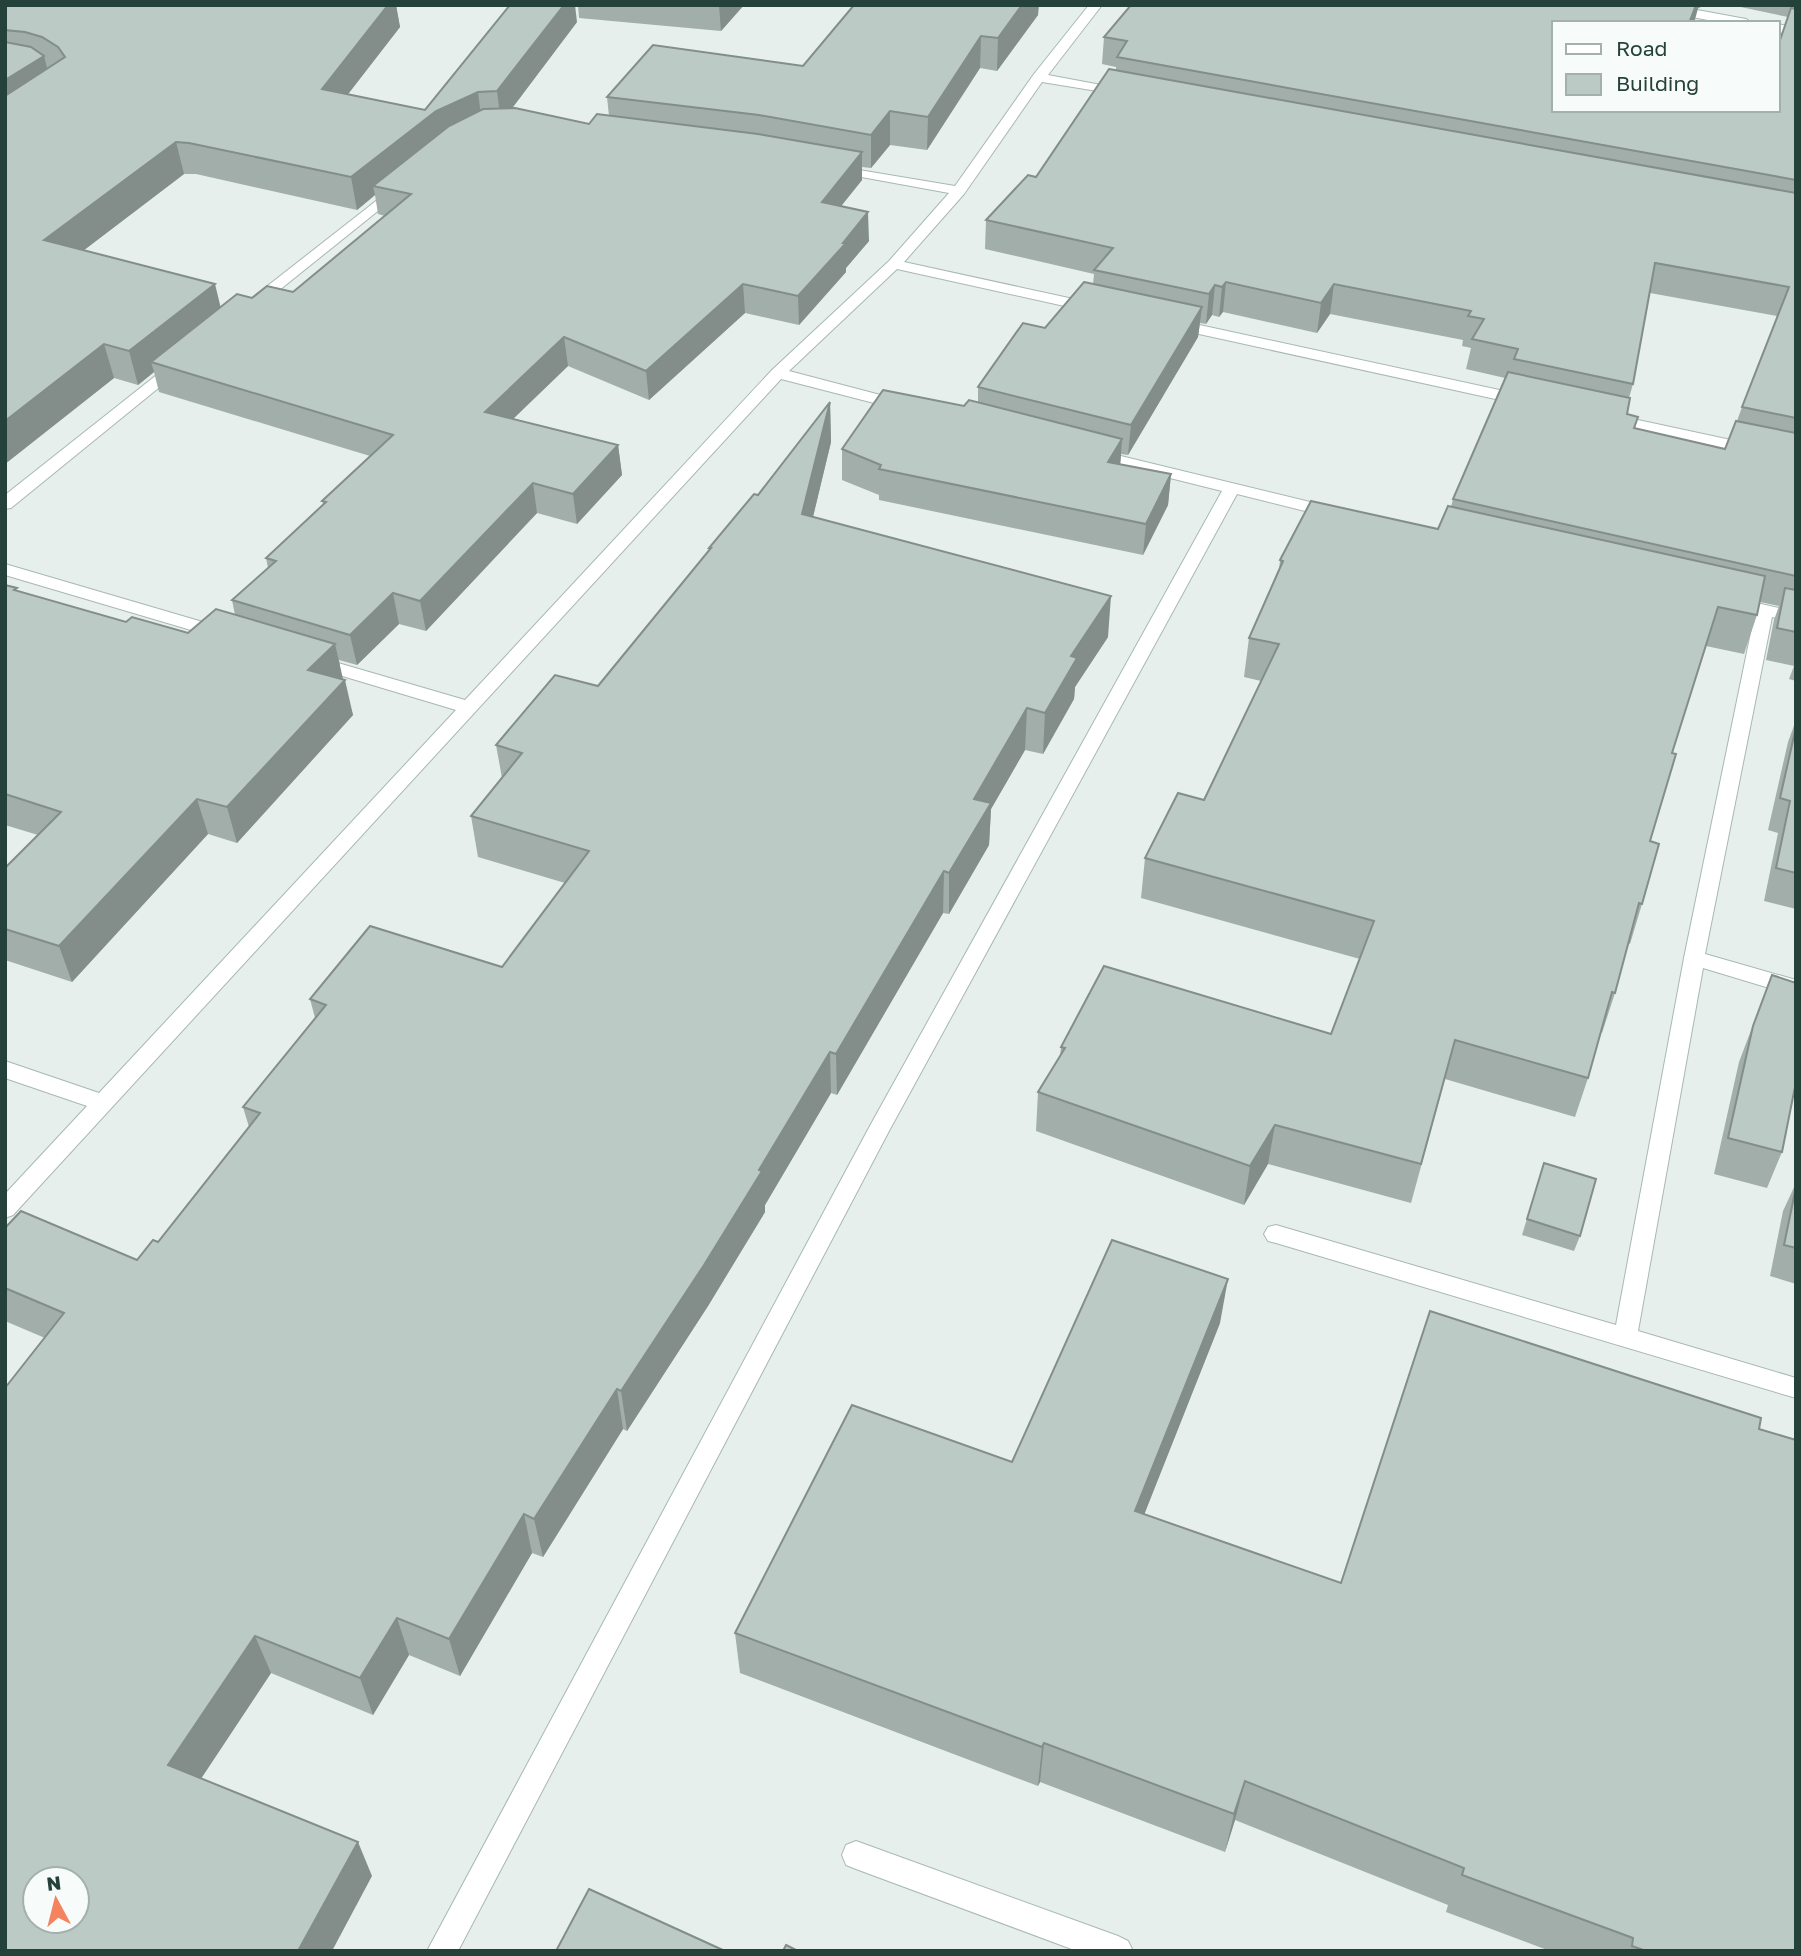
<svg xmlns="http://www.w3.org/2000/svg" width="1801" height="1956" viewBox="0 0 1801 1956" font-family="'Golos Text',sans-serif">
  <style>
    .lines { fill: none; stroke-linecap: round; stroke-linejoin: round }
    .minor-casing { stroke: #a8b8b2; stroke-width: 2 }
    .minor { fill: #fff; fill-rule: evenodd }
    .wall { fill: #a1aea9; fill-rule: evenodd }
    .shaded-wall { fill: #838d89 }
    .building { fill: #bbcac4; stroke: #838d89; stroke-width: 2; fill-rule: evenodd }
  </style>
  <rect width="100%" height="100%" fill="#e6efeb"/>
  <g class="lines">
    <!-- minor casing -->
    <g class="minor-casing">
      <g id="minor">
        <polygon points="1089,5 1102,5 1048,75 1128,90 1128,96 1042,82 964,194 904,262 1101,305 1104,308 1101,311 1096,313 897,269 789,371 911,403 913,406 911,409 905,411 781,379 13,1215 5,1218 5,1194 87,1106 5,1078 5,1061 99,1093 456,710 309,666 306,662 309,658 321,658 465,700 772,370 889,261 949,193 834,172 827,168 829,165 955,186 1034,74"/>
        <polygon points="1643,5 1670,5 1746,19 1752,23 1724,23 1649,9"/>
        <polygon points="1778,24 1796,28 1796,36 1778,32"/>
        <polygon points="399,183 404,184 404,190 257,308 247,308 244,305 247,302"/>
        <polygon points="1172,319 1527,396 1535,401 1527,406 1167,327 1164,324"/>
        <polygon points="178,360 186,365 183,368 11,508 5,509 5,495 173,362"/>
        <polygon points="1610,414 1796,454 1796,464 1604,422 1602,419 1604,416"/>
        <polygon points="1092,449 1339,509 1341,513 1333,518 1237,494 889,1131 458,1951 427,1951 871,1124 1222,491 1086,457 1084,454 1086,451"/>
        <polygon points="5,564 230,630 233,634 224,640 218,638 5,575"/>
        <polygon points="1730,597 1796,612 1796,622 1772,617 1705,954 1796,980 1796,996 1703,968 1638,1331 1796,1378 1796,1398 1276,1243 1268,1241 1264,1234 1268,1227 1276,1225 1616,1325 1684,958 1755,613 1724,606 1721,602 1724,598"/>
        <polygon points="856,1841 1118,1936 1128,1941 1133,1951 1077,1951 856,1869 846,1865 842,1855 846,1845"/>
      </g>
    </g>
    <!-- minor -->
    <use href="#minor" class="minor"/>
  </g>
  <!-- wall -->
  <g class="wall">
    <path d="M 5,5 L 396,5 L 400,27 L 348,94 L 425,110 L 577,22 L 512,108 L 589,124 L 609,116 L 607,97 L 803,66 L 1038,7 L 1038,15 L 997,71 L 980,68 L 927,150 L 890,145 L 871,168 L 862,167 L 862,180 L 841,206 L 869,241 L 846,268 L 846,272 L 799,325 L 745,313 L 649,400 L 568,366 L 513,419 L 618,445 L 622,475 L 577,524 L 537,513 L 426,631 L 399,624 L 357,665 L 339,660 L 342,680 L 353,715 L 237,843 L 208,834 L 72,982 L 5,960 L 5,868 L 38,835 L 5,825 L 5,585 L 18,591 L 126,622 L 188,633 L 235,615 L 232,600 L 268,568 L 266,558 L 323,504 L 322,501 L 370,456 L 159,392 L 154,372 L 138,385 L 114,378 L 5,464 ZM 184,174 L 196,174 L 357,210 L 375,195 L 378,214 L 385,216 L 293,292 L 252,298 L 220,308 L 84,250 Z"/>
    <polygon points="578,5 744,5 721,31 579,18"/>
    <path d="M 1131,5 L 1701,5 L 1700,8 L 1554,23 L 1778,110 L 1788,17 L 1731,5 L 1796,5 L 1796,681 L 1789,679 L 1794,666 L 1766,660 L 1774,620 L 1779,606 L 1760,602 L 1757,615 L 1744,654 L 1706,646 L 1672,753 L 1650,841 L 1642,904 L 1630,944 L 1628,943 L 1615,993 L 1602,1033 L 1601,1032 L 1588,1078 L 1575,1117 L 1445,1079 L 1411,1203 L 1268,1164 L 1244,1205 L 1036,1131 L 1038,1092 L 1060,1056 L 1061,1047 L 1331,1034 L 1360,959 L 1141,898 L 1145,858 L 1204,800 L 1261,681 L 1244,677 L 1249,638 L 1279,571 L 1280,560 L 1438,529 L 1451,507 L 1453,499 L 1505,378 L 1466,369 L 1471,348 L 1462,346 L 1463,340 L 1330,314 L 1317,333 L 1223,312 L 1219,317 L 1212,315 L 1206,324 L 1200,323 L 1198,337 L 1128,455 L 1121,454 L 1120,464 L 1171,474 L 1168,505 L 1143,555 L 879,500 L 879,495 L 842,480 L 842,449 L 978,402 L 978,387 L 1093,284 L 1094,274 L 985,249 L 986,220 L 1036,177 L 1116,70 L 1116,67 L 1102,64 L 1104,37 ZM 1650,293 L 1777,316 L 1742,407 L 1737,421 L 1725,449 L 1635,428 L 1638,417 L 1627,414 L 1629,398 L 1633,384 Z"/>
    <polygon points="830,402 831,442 813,517 1108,637 1075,687 1074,699 1043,754 1025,750 991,809 989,845 949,914 943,913 837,1095 831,1093 765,1205 765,1212 708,1306 627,1431 623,1429 543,1557 532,1553 460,1676 409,1655 373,1715 271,1673 201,1778 372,1876 5,1951 45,1338 5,1321 5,1228 137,1260 158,1242 249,1127 243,1107 315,1018 310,999 502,967 565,883 478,857 471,816 502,778 496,745 598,686 709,551 709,548 758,495"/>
    <polygon points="1796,720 1796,909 1764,901 1778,833 1768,830 1788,742"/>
    <polygon points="1772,975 1796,983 1796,1090 1794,1089 1782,1152 1767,1188 1714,1174 1739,1062"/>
    <polygon points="1544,1163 1580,1236 1574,1251 1522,1235"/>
    <polygon points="1796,1183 1796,1284 1770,1276 1783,1211"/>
    <polygon points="1220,1323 1144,1514 1341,1583 1759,1429 1796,1951 1550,1951 1446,1912 1448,1905 1235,1820 1225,1852 1040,1782 1038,1786 740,1673 735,1633 1012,1462"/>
  </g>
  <!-- shaded-wall -->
  <g class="shaded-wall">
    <polygon points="388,5 396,5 400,27 328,120 322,89"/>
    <polygon points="564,5 575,5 577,22 501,123 497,91"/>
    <polygon points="719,5 744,5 721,31"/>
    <polygon points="1022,5 1039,5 1038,15 997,71 998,38"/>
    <polygon points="1696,5 1699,5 1694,23 1689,23"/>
    <polygon points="981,36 980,68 927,150 928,117"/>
    <polygon points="44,56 52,87 5,117 5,80"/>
    <polygon points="478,92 482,124 373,186 375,195 357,210 351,177 436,111"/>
    <polygon points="890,111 890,145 871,168 871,135"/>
    <polygon points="176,142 184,174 54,273 44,240"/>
    <polygon points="862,152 862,180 822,230 822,202"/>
    <polygon points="868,212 869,241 846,268 846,272 799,325 798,296"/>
    <polygon points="1226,282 1223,312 1219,317 1222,287"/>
    <polygon points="215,284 223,317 151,362 154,372 138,385 129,351"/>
    <polygon points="743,284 745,313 649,400 646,371"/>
    <polygon points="1334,284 1330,314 1317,333 1321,303"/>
    <polygon points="1215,285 1212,315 1206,324 1209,294"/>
    <polygon points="1202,307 1198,337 1128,455 1131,425"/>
    <polygon points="564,337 568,366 489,442 485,412"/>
    <polygon points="104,344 114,378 5,464 5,421"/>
    <polygon points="830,402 831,442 804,554 802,514"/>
    <polygon points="1122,439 1120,469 1108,462"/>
    <polygon points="618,445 622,475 577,524 573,494"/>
    <polygon points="1171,474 1168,505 1143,555 1146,524"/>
    <polygon points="533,483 537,513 426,631 420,601"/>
    <polygon points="393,593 399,624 357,665 350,635"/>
    <polygon points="1111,596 1108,637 1075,687 1074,699 1043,754 1045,713 1071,656"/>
    <polygon points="335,644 343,679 316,705 308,670"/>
    <polygon points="345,680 353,715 237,843 227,807"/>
    <polygon points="1027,708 1025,750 991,809 989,845 949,914 949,873 974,799"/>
    <polygon points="197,799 208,834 72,982 59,946"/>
    <polygon points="944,871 943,913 837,1095 836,1054"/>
    <polygon points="830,1052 831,1093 765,1205 765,1212 708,1306 627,1431 621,1391 759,1170"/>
    <polygon points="1275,1125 1268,1164 1244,1205 1250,1166"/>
    <polygon points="1228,1279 1220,1323 1129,1553 1135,1511"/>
    <polygon points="617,1389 623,1429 543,1557 534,1519"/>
    <polygon points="524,1514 532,1553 460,1676 449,1639"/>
    <polygon points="397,1618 409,1655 373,1715 360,1678"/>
    <polygon points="255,1636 271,1673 187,1800 168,1765"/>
    <polygon points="1044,1743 1040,1782 1038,1786 1042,1747"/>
    <polygon points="1245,1781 1235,1820 1225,1852 1234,1814"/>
    <polygon points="358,1842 372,1876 332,1951 298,1951"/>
  </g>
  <!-- building -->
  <g class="building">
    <polygon points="5,5 388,5 322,89 425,110 510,5 564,5 497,91 478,92 436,111 351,177 189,143 176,142 44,240 215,284 129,351 104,344 5,421 5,96 65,57 58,47 42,37 25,32 5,30"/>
    <polygon points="854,5 1022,5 998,38 981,36 928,117 890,111 871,135 759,115 607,97 653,45 803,66"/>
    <polygon points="1131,5 1696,5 1689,23 1554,23 1554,110 1778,110 1778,46 1791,8 1796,9 1796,180 1117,57 1127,41 1104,37"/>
    <polygon points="5,42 31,47 44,56 5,80"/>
    <polygon points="1109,69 1796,193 1796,418 1742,407 1789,287 1655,263 1633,384 1514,359 1518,349 1472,339 1484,319 1468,316 1471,311 1334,284 1321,303 1226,282 1222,287 1215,285 1209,294 1094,270 1113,248 986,220 1028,175 1036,177"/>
    <polygon points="515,108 589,124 597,114 758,134 862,152 822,202 868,212 843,243 846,243 798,296 743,284 646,371 564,337 485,412 618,445 573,494 533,483 420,601 393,593 350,635 232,600 276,561 266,558 326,502 322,501 393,435 151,362 237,294 252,298 267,286 293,292 411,194 373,186 449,126 483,109"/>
    <polygon points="1084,282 1202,307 1131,425 978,387 1023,323 1045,328"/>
    <polygon points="1508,372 1630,398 1627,414 1638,417 1634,428 1725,449 1736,421 1796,433 1796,576 1453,499"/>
    <polygon points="883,390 964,406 969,400 1122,439 1108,462 1171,474 1146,524 879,469 881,465 842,449"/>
    <path d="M 830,402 L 802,514 L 1111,596 L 1071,656 L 1077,658 L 1045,713 L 1027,708 L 974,799 L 991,803 L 949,873 L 944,871 L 836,1054 L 830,1052 L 759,1170 L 762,1171 L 704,1265 L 621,1391 L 617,1389 L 534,1519 L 524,1514 L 449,1639 L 397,1618 L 360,1678 L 255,1636 L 168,1765 L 358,1842 L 298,1951 L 5,1951 L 5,1388 L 64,1313 L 5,1288 L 5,1228 L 21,1211 L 137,1260 L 153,1240 L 158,1242 L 260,1113 L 243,1107 L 326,1005 L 310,999 L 370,926 L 502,967 L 589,851 L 471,816 L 522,753 L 496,745 L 555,675 L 598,686 L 711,548 L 709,548 L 754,494 L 758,495 ZM 35,1879 L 77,1879 L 77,1921 L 35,1921 Z"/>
    <polygon points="1311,501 1438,529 1448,506 1765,576 1757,615 1718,607 1672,753 1676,754 1650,841 1659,844 1642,904 1639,903 1615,993 1612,992 1588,1078 1455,1040 1421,1164 1275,1125 1250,1166 1038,1092 1065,1048 1061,1047 1104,966 1331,1034 1374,921 1145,858 1178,793 1204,800 1279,644 1249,638 1283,561 1280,560"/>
    <polygon points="5,585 17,588 14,590 126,622 132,617 188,633 216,609 335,644 308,670 345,680 227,807 197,799 59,946 5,929 5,868 61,812 5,794"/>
    <polygon points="1785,588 1796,590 1796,632 1777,628"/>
    <polygon points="1796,727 1796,873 1776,868 1790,801 1780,798"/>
    <polygon points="1772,975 1796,983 1796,1082 1782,1152 1728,1138 1753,1026"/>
    <polygon points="1544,1163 1596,1179 1580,1236 1527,1219"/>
    <polygon points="1796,1187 1796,1248 1784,1245"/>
    <polygon points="1112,1240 1228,1279 1135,1511 1341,1583 1430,1311 1761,1418 1759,1429 1796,1440 1796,1951 1646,1951 1632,1946 1633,1938 1462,1875 1464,1868 1245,1781 1234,1814 1044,1743 1042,1747 735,1633 852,1405 1012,1462"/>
    <polygon points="589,1889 725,1951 556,1951"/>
    <polygon points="786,1945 798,1951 783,1951"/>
  </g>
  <!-- border -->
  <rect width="1801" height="1956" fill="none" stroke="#24423a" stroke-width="14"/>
  <!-- legend -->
  <rect x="1552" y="21" width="228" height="91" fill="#f7fbf9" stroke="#a3b1ad" stroke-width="2"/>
  <rect x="1566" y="44" width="35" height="10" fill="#ffffff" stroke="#a3b1ad" stroke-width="2"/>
  <text x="1616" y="56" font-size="21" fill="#24423a">Road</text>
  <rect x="1566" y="74" width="35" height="21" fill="#bbcac4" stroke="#a3b1ad" stroke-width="2"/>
  <text x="1616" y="91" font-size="21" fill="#24423a">Building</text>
  <!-- north arrow -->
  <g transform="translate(56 1900) rotate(353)"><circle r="33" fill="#f7fbf9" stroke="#a3b1ad" stroke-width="2"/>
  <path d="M0-5L12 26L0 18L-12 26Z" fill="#f4845f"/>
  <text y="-10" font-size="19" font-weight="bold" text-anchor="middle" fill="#24423a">N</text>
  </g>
</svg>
